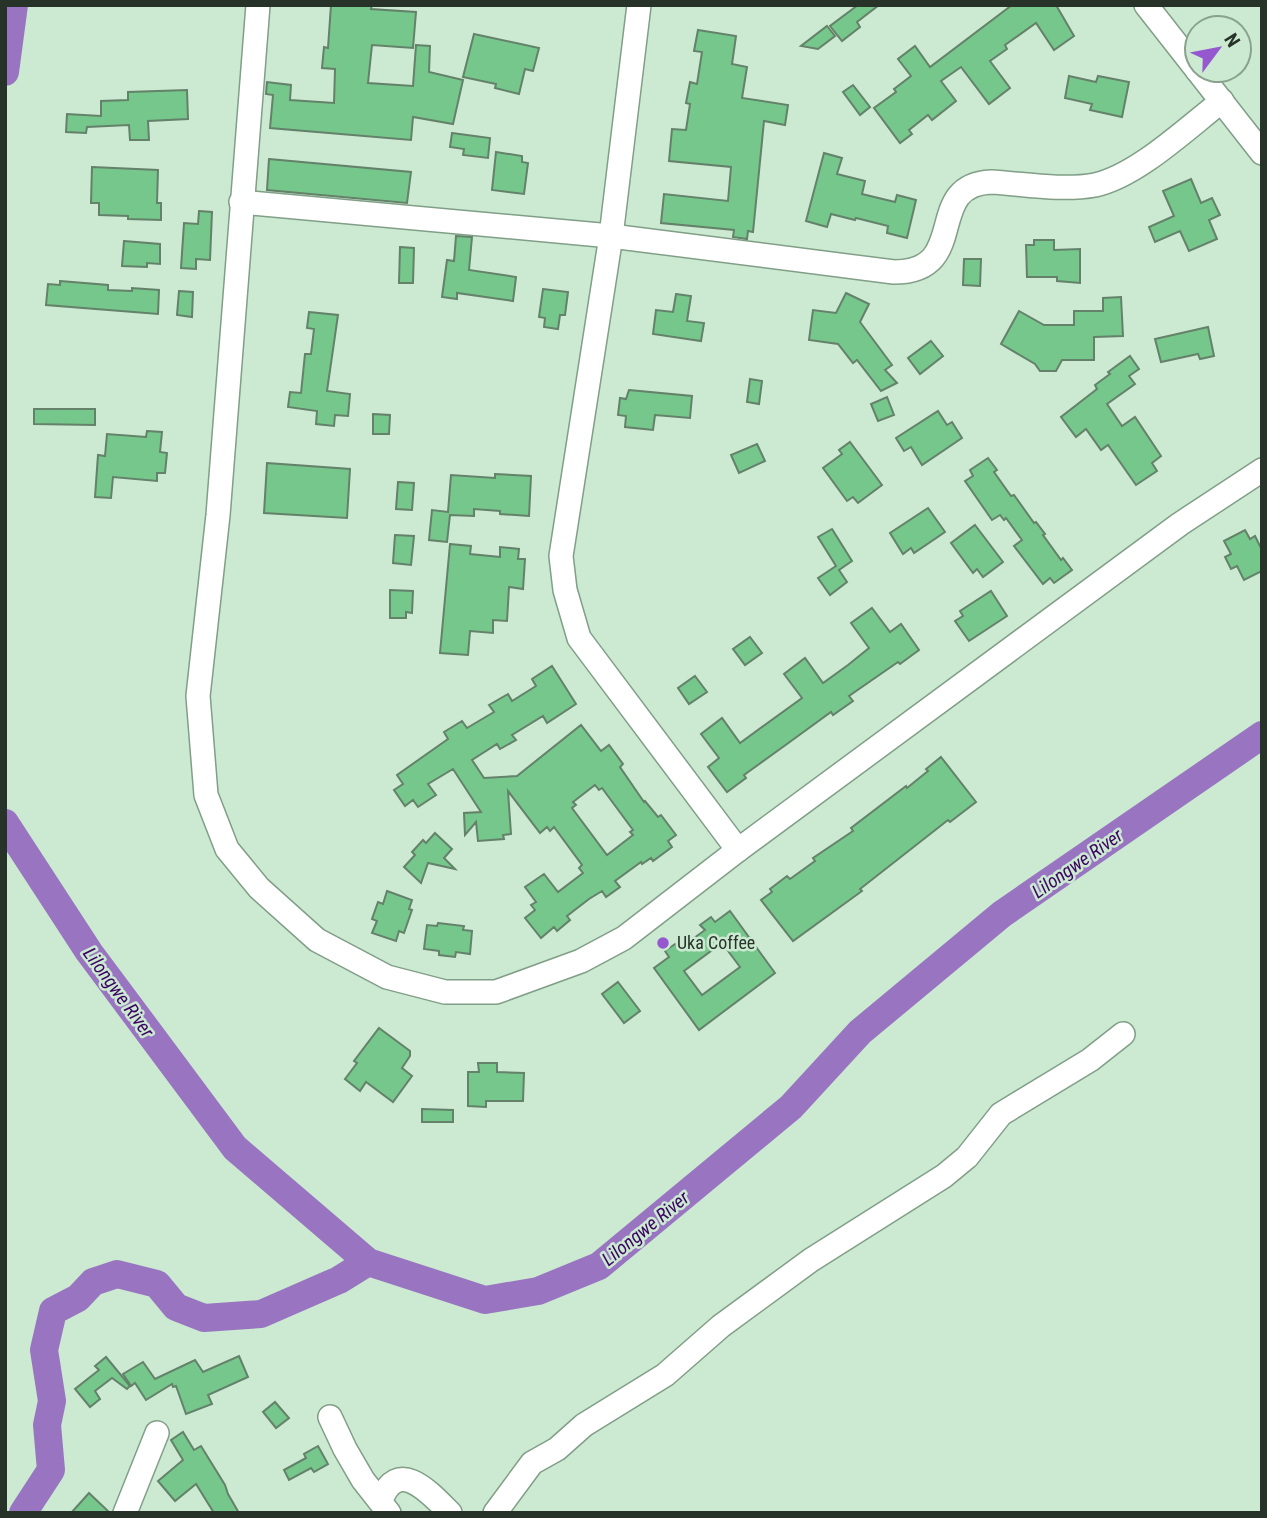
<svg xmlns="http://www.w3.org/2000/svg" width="1267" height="1518" viewBox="0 0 1267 1518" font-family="'Roboto Condensed',sans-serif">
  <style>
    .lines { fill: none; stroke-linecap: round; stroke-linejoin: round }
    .river { stroke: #9975c1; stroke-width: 28 }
    .building { fill: #76c78b; stroke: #64816a; stroke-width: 2; fill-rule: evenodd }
    .minor-casing { stroke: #819e87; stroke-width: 26 }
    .minor { stroke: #fff; stroke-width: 23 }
    .poi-dot { fill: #9658cf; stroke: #cbead1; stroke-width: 2.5 }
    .labels { text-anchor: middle; stroke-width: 5; stroke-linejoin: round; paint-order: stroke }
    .poi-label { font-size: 18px; fill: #273329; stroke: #cbead1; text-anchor: start }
    .water-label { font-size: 19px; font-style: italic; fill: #3d0263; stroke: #cbead1 }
  </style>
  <rect width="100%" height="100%" fill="#cbead1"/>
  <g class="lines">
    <!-- river -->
    <g class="river">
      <polyline points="5,72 14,5"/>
      <polyline points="5,823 89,952 235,1148 368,1262 485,1300 538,1291 599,1266 791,1107 860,1032 1002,914 1262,735"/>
      <polyline points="23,1513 51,1470 47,1425 52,1401 44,1350 53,1311 78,1298 93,1282 117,1274 157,1284 176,1307 204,1318 261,1314 339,1280 368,1262"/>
    </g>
  </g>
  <!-- building -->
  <g class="building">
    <polygon points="331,5 372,5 371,9 416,12 413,48 372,45 368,83 413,86 416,45 430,46 429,72 463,80 453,124 413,117 411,140 270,128 273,95 266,94 267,82 291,85 290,100 334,103 335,69 322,68 324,47 328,48"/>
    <polygon points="858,5 879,5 857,22 860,27 842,41 830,26"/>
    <polygon points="1012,5 1056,5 1074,36 1054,50 1036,23 1005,45 1007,49 990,61 1010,88 989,104 961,67 941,81 956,101 932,120 928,115 909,130 912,134 900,143 874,108 896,92 894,89 911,76 898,59 915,46 930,67"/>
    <polygon points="827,26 835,36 818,49 801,46"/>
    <polygon points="698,30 736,36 732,64 747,67 742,98 788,105 785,125 764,121 753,232 748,231 747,239 733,237 734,230 661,223 664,194 728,201 731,167 669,161 672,129 686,130 690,104 686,103 690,82 697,84 702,52 694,51"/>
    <polygon points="474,34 539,48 533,71 525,69 519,94 495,88 496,84 463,77"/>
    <polygon points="1069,76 1096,82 1098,76 1129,82 1122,117 1090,110 1092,104 1065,98"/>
    <polygon points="853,85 870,107 860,115 843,92"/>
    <polygon points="187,90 188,119 148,121 149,140 130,140 129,125 87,127 86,133 66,132 67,114 101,116 101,101 128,100 128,92"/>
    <polygon points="452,133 490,138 488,158 463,155 464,149 450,147"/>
    <polygon points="496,152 522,156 522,162 528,163 524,194 492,190"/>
    <polygon points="824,153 842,158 837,174 865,181 862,194 895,202 897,195 916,200 907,238 887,233 888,226 856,218 855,220 831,214 827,227 806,221"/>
    <polygon points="269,159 411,172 407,203 267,190"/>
    <polygon points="92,167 158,170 157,203 161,203 161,220 128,219 128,216 99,215 99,203 91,203"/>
    <polygon points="1191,179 1201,203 1212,198 1220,215 1209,220 1217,239 1189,251 1180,231 1155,242 1149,227 1174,216 1163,191"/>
    <polygon points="199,211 212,212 210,260 196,259 196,269 181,268 184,223 198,224"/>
    <polygon points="456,236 472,237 469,270 516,277 513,301 457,293 457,299 442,297 447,260 454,261"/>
    <polygon points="1034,240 1054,240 1054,250 1080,249 1080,283 1057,281 1057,277 1027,277 1026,245 1034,245"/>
    <polygon points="124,241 160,244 160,264 147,263 147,267 122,266"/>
    <polygon points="400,247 414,248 413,283 399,283"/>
    <polygon points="964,259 981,259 980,286 963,285"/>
    <polygon points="60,281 108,285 108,290 132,291 132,288 159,290 158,314 46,305 48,284 60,285"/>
    <polygon points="543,289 568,292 565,315 560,315 558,329 544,327 545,318 539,317"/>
    <polygon points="179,291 193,292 192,317 177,315"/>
    <polygon points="846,293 869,304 860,322 892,365 885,370 897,383 881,391 857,360 853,363 838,344 809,340 813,310 836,313"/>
    <polygon points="676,294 691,296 687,321 704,323 701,341 653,334 656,310 673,312"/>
    <polygon points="1121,297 1123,336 1094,337 1094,360 1062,360 1056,371 1040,371 1035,364 1001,344 1019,311 1044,325 1074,325 1074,311 1103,311 1103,298"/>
    <polygon points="309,312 338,315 327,391 350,394 348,416 335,415 334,426 316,424 317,411 288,407 290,392 301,393 305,354 311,354 314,329 307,328"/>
    <polygon points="1208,327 1214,356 1200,359 1198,354 1161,362 1155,339"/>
    <polygon points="931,341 943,356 920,374 908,358"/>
    <polygon points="1130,356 1139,369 1129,376 1135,384 1107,404 1122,426 1135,417 1161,456 1152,463 1157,471 1136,485 1108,445 1101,450 1086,429 1076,437 1061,417 1097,389 1095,385 1110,374 1108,372"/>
    <polygon points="750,379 762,381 759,404 747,402"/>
    <polygon points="629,390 692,396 690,418 655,415 653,430 625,427 626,416 618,415 620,398 626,399"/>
    <polygon points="887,397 894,415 878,421 871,404"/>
    <polygon points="34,409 95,409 95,425 34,424"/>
    <polygon points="938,411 947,425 952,422 962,438 922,465 911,447 904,451 896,438"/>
    <polygon points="373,414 390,415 389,434 373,434"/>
    <polygon points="147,431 162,432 160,452 167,453 165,473 157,473 157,481 113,477 111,498 95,497 98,455 105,456 107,434 146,437"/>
    <polygon points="850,442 882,485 858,503 853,497 847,501 823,468 842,454 839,450"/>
    <polygon points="757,444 765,461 739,473 731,455"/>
    <polygon points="988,458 997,470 994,472 1011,496 1014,495 1034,523 1036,522 1045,534 1043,535 1061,560 1063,558 1072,570 1054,583 1050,578 1043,584 1014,546 1022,540 1006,518 1004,520 1000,515 992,520 965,481 973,476 970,470"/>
    <polygon points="267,463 350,469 347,518 264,513"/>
    <polygon points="495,474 531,476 529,516 500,514 500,511 474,509 474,516 450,515 447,542 429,540 432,510 448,512 451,475 495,478"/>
    <polygon points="398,482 414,483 412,510 396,509"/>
    <polygon points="928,508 945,532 914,553 911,548 903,554 890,533"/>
    <polygon points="975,525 1003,562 983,577 977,569 973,573 951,543"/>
    <polygon points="832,529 852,561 839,570 847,582 830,595 818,578 836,566 818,537"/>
    <polygon points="1245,530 1250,539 1255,536 1262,550 1262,571 1244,580 1237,566 1231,569 1225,557 1231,554 1224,541"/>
    <polygon points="395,535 414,536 411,565 393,563"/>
    <polygon points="450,544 471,546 470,554 500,557 500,547 519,549 518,559 525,559 523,589 509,587 507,621 493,620 493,633 470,631 468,655 440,653"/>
    <polygon points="390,590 413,591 412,613 406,612 406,618 390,618"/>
    <polygon points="991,591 1007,616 969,641 955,621 963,616 960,611"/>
    <polygon points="872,608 890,632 901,624 919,650 900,664 898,662 849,696 853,701 833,715 831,712 787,744 744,775 746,778 727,792 708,767 719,758 701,734 722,718 740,743 802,698 784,674 805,658 823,683 848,665 869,648 851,623"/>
    <polygon points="750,637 762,653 745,665 733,649"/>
    <path d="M 552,666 L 576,704 L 547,723 L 543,716 L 512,735 L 516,740 L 500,749 L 497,744 L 472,760 L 484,778 L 517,776 L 581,725 L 601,751 L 609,745 L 623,764 L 620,767 L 644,802 L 645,801 L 658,817 L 661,815 L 676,835 L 668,841 L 672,847 L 653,861 L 651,858 L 642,864 L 641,862 L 615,881 L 620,887 L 606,897 L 602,891 L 589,899 L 567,916 L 570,920 L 557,931 L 554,927 L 541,938 L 525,918 L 535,910 L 531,905 L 536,902 L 525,887 L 544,874 L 558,892 L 583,873 L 579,868 L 582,865 L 554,827 L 550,831 L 547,827 L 540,833 L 508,791 L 511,834 L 503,835 L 504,839 L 478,841 L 476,822 L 465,835 L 464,813 L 481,812 L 453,769 L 428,784 L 436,795 L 418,807 L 413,800 L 405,806 L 394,790 L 403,784 L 397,775 L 448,739 L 444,732 L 462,721 L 467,728 L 494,712 L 489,705 L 508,694 L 512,701 L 536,686 L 532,679 ZM 595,785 L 599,790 L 602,788 L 633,830 L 630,832 L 633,835 L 607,855 L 572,808 L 576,805 L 573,802 Z"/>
    <polygon points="695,676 707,692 689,704 678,688"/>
    <polygon points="941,757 976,802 950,822 948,820 860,889 862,891 793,941 761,900 772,892 770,889 787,876 790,879 815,861 813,858 853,831 851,828 906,786 907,788 928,771 926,769"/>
    <polygon points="435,833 452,849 444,858 455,869 428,863 421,883 404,867 415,855 412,852 423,840 426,843"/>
    <polygon points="387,891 412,900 409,909 412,910 404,933 399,931 396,941 372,933 377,921 372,919 378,902 383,904"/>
    <path d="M 730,911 L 775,973 L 699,1030 L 654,968 L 669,957 L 665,951 L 675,944 L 679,949 L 705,930 L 700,925 L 711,917 L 715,922 ZM 722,943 L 740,967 L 702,995 L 684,971 Z"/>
    <polygon points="438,923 464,926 463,930 472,931 470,954 456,952 455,957 439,955 439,951 424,949 427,925 437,926"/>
    <polygon points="618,982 640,1011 624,1023 602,994"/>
    <polygon points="379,1028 410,1051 410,1056 402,1068 412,1076 393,1102 366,1082 360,1091 345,1079 357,1063 354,1061"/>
    <polygon points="478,1063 497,1063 497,1072 524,1073 523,1101 486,1101 486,1107 468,1106 468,1072 479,1072"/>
    <polygon points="422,1109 453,1110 453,1122 422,1122"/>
    <polygon points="239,1356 248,1377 208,1395 212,1404 186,1414 176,1386 173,1387 172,1384 146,1400 135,1383 131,1386 123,1374 143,1362 155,1379 195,1360 203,1372"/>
    <polygon points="106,1357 130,1386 127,1389 112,1378 95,1391 100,1399 90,1407 75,1389 99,1370 95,1366"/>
    <polygon points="275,1402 289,1418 276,1428 263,1412"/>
    <polygon points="183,1432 194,1450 201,1446 225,1485 228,1494 239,1513 214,1513 196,1484 175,1501 158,1481 183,1460 171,1440"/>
    <polygon points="318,1446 328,1464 314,1472 311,1468 289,1480 284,1470 306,1458 304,1454"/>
    <polygon points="89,1493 110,1513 71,1513"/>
  </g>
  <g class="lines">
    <!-- minor casing -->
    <g class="minor-casing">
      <g id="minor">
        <polyline points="258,5 218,515 198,696 206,795 227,849 259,888 317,940 387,977 445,992 496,992 581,961 624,938 738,850 1180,524 1262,470"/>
        <polyline points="639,5 611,236 561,556 565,590 579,638 738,850"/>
        <polyline points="1146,5 1197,70"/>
        <polyline points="1197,70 1262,153"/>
        <path d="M 241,202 L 611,236 L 894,272 C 972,272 922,185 991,182 C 1024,184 1062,191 1095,185 C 1137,176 1187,128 1222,101"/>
        <polyline points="330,1417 345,1449 363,1480 389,1513"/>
        <path d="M 381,1500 C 398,1456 431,1494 450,1513"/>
        <polyline points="125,1513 157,1433"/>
        <polyline points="495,1513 532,1463 557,1449 584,1425 665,1375 721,1326 811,1260 944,1176 967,1157 1001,1114 1090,1060 1123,1034"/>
      </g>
    </g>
    <!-- minor -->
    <use href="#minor" class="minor"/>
  </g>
  <!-- markers -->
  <circle class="poi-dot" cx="663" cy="943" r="7"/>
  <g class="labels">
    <!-- poi labels -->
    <g class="poi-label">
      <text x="677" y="949">Uka Coffee</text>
    </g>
    <!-- water labels -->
    <g class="water-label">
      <text transform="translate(1077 863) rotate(-35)" y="7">Lilongwe River</text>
      <text transform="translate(119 992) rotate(54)" y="7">Lilongwe River</text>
      <text transform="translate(645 1228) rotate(-39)" y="7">Lilongwe River</text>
    </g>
  </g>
  <!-- border -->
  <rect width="1267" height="1518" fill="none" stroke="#273329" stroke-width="14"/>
  <!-- north arrow -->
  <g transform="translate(1218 49) rotate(58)"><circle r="33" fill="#cbead1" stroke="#89a18e" stroke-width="2"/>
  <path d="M0-5L12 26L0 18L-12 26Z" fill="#9658cf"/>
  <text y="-10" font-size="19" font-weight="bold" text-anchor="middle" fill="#273329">N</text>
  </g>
</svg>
